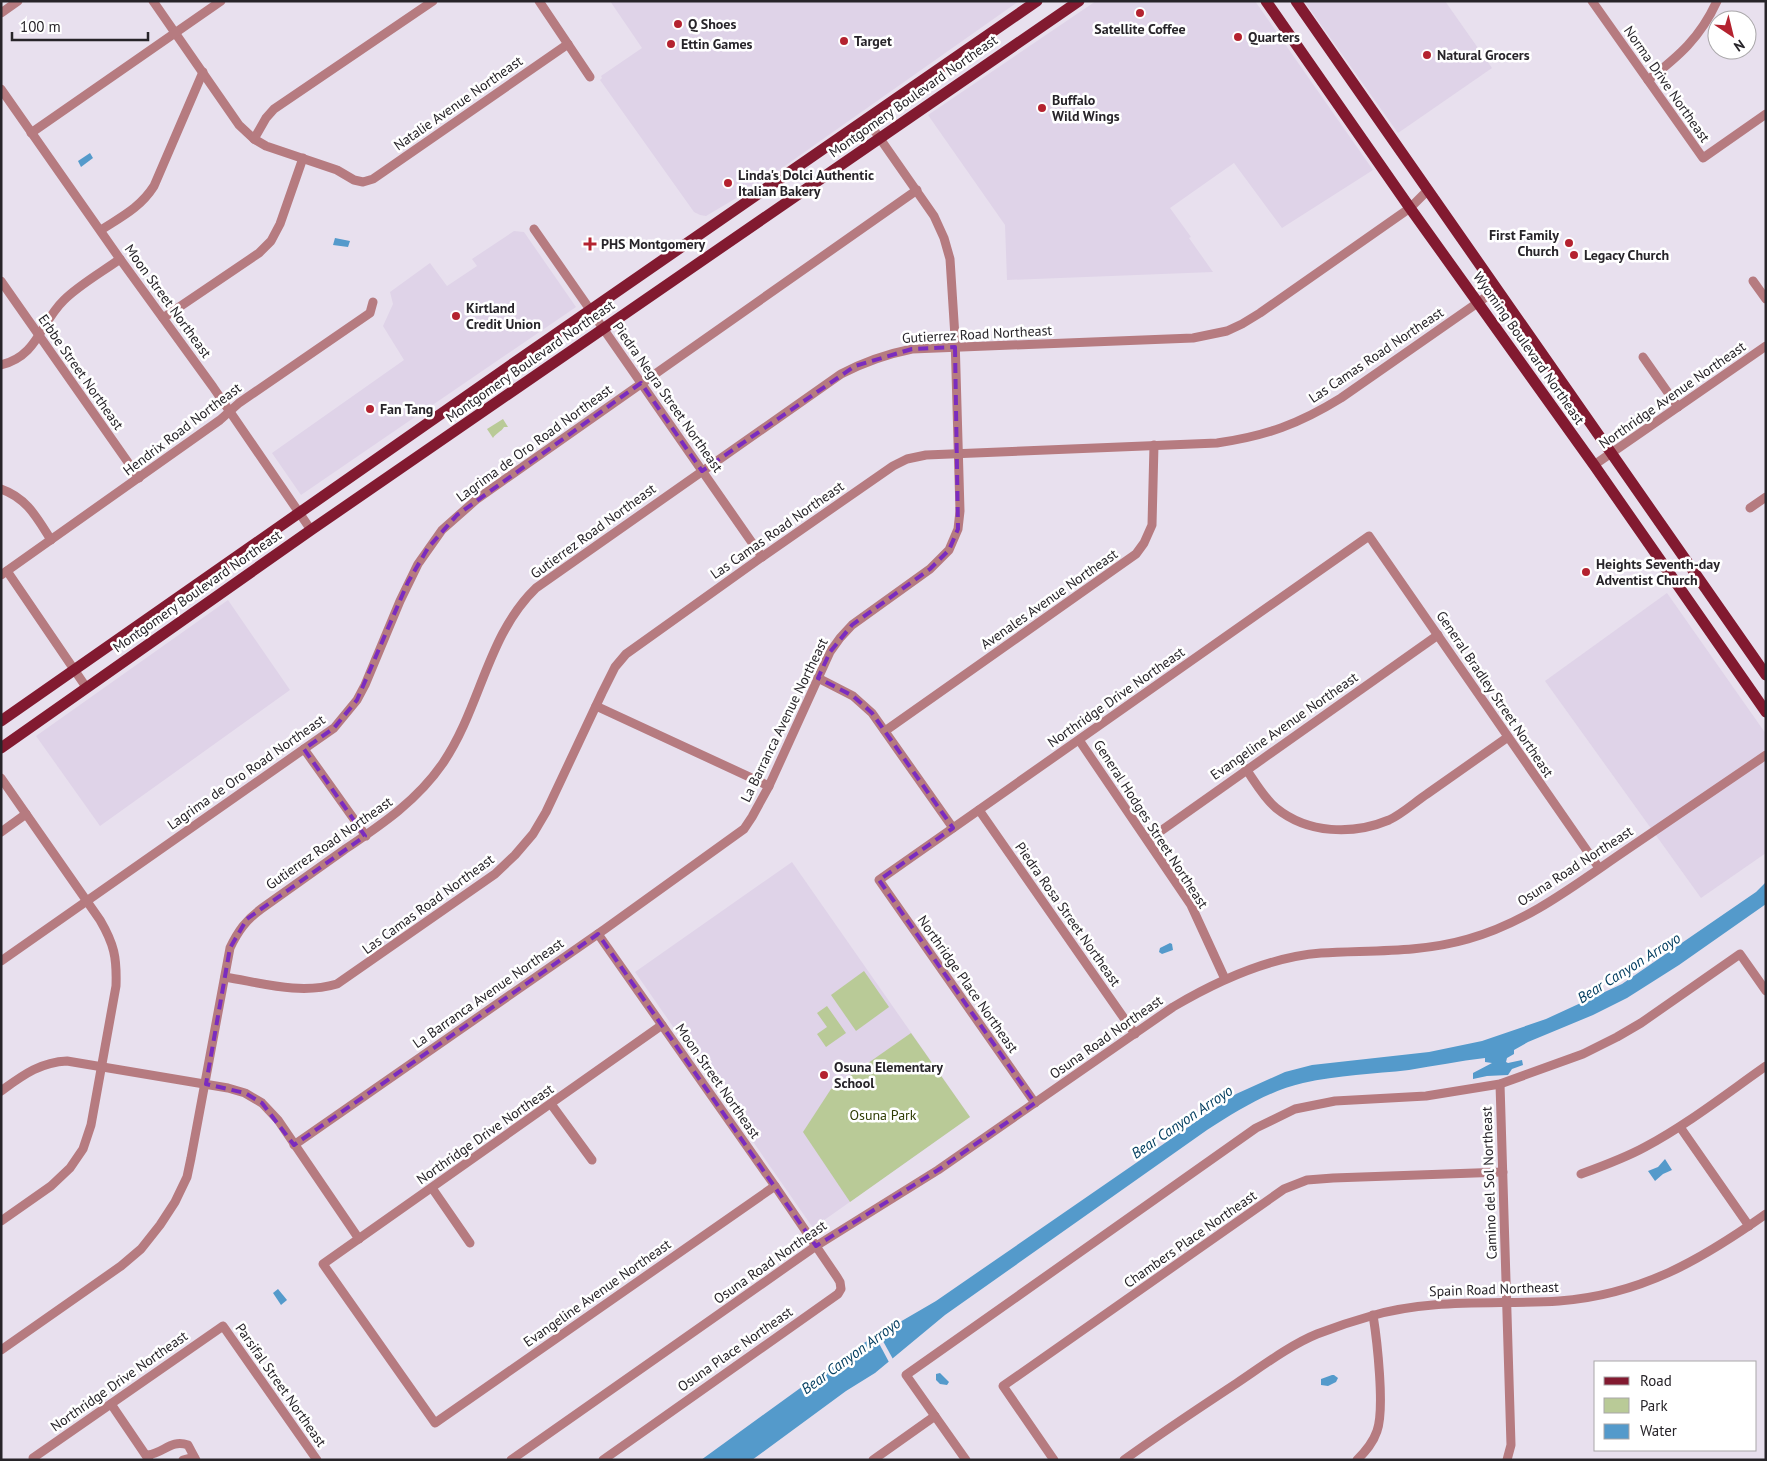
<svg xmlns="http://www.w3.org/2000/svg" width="1767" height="1461" viewBox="0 0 1767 1461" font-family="'PT Sans',sans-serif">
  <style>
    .built { fill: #dfd3e8 }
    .green { fill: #b9ca97 }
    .water { fill: #549acb }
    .pier { fill: #e8e0ee }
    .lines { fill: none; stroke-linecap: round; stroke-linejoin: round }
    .minor { stroke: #b67b80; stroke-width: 9 }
    .major { stroke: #821a30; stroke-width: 11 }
    .marked { fill: none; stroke: #7b2cbf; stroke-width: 4; stroke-dasharray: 10 6; stroke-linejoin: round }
    .poi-dot { fill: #b4222f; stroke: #fff; stroke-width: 2 }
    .labels { text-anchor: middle; stroke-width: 5; stroke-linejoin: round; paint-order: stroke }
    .poi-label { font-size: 14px; font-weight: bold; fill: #272429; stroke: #fff; text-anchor: start }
    .street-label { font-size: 14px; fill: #272429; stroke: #fff }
    .park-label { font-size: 14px; fill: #2f3c03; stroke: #fff }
    .water-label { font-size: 15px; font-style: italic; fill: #053f61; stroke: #fff }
  </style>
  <rect width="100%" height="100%" fill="#e8e0ee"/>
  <!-- built -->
  <g class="built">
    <polygon points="610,1 1019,1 755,187 706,216 700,215 694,212 600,80 602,78 601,76 642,48"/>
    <polygon points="1096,1 1255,1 1373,170 1282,228 1234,163 1170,208 1191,237 1189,238 1213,272 1007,280 1005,225 928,115"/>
    <polygon points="1304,1 1445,1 1492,68 1398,133"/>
    <polygon points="514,231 524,232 576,307 301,495 272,453 404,360 383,326 393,304 390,292 430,263 447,286 477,266 472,259"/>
    <polygon points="1667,593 1766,734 1766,853 1701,898 1545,681"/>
    <polygon points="228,600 290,690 100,826 36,736"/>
    <polygon points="792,862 970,1117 813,1228 635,972"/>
  </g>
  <!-- green -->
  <g class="green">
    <path d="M 503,419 L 508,427 L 504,427 C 501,432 496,433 493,438 L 487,429 Z"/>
    <polygon points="864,971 889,1007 856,1031 831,995"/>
    <polygon points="827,1006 846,1033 826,1047 817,1034 827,1027 817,1013"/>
    <polygon points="911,1033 970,1117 850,1202 803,1132 831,1089"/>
  </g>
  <!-- water -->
  <g class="water">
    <polygon points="90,153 93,158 81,167 78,161"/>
    <polygon points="335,238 350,241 348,247 333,245"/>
    <path d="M 1766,882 L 1766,904 L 1679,965 L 1627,998 L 1593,1015 L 1528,1042 L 1514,1050 L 1514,1054 L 1507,1058 L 1506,1062 L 1508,1063 L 1522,1060 L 1523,1065 L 1512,1069 L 1508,1075 L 1487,1076 L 1473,1079 L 1473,1073 L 1492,1063 L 1485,1062 L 1485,1058 C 1459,1061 1434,1066 1409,1070 C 1374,1074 1338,1075 1303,1083 C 1268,1091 1237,1111 1207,1130 L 945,1315 L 875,1373 L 846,1391 L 752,1460 L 701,1460 L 857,1347 L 936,1301 L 1236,1094 L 1285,1072 L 1312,1065 L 1429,1052 L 1482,1041 L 1546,1019 L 1622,984 L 1756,892 Z"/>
    <polygon points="1170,943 1172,944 1173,950 1162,954 1159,952 1160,948"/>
    <polygon points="1665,1159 1672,1170 1663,1174 1655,1181 1648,1171 1658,1167"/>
    <polygon points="278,1289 287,1300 281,1305 273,1293"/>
    <polygon points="940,1373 949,1382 947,1385 940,1384 936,1380 936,1374"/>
    <polygon points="1332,1375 1334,1375 1338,1378 1336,1382 1328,1386 1321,1385 1321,1379"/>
  </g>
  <!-- pier -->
  <polygon class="pier" points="878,1332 894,1361 890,1364 874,1334"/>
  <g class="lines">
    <!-- minor -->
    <g class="minor">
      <polyline points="153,1 239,125 254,139 266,146 337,170 354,180 363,182 373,179 568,44"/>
      <polyline points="539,1 590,77"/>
      <polyline points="1592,1 1703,158 1766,114"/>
      <polyline points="1,13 18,1"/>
      <path d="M 1648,80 C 1679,56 1700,38 1717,1"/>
      <polyline points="1,89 120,259 213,387 311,530"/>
      <polyline points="31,133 221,1"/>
      <polyline points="254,139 266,118 274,109 433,1"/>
      <polyline points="534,229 762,557"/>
      <path d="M 101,230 C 121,217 140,208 154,186 L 203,72"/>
      <polyline points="1,281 139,478"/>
      <polyline points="1753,281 1766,299"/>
      <polyline points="163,318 259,253 271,241 280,224 303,158"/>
      <polyline points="1643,357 1678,407"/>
      <path d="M 1,365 C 38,356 40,323 64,300 C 79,285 102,272 120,259"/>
      <polyline points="1594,465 1766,346"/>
      <path d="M 1,489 C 27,498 37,518 51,540"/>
      <polyline points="1750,508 1766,497"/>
      <polyline points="7,571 86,687"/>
      <polyline points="1,575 220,420 239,403 370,313 373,302"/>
      <polyline points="818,678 853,696 872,713 953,828"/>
      <polyline points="596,706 769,786"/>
      <polyline points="885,731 1136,554 1144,543 1152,525 1154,445"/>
      <polyline points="1079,740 1191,905 1225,979"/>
      <polyline points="304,749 366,836"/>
      <path d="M 1246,769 C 1255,782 1264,798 1276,808 C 1308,834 1353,835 1389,820 C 1402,814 1415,802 1427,794 C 1454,775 1481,756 1508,737"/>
      <path d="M 1,778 L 100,920 C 114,944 117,957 116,986 L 91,1125 L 83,1149 L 70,1168 L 51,1186 L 1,1221"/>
      <polyline points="979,810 1135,1034"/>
      <polyline points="1,832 26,814"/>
      <polyline points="1148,840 1438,635"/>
      <polyline points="598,934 775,1186 837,1277 840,1282 841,1289 838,1294 603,1460"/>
      <polyline points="1,961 334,728 357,700 365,685 400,601 418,564 442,530 477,499 917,190"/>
      <path d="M 225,977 C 262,983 300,995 337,984 L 495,874 L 515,855 L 533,834 L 546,812 L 602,693 L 615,667 L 626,654 L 762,557 L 893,466 L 907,459 L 926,455 L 1217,443 C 1266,436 1299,424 1341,398 L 1496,290"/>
      <polyline points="662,1025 323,1264 435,1423 775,1186"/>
      <polyline points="1500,1084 1511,1445 1507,1460"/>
      <path d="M 1,1091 C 22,1076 40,1062 67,1061 L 228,1088 L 245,1093 L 262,1103 L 278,1120 L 359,1239"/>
      <polyline points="1035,1103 879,880 1369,536 1599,868"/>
      <polyline points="551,1104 592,1160"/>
      <polyline points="1680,1127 1749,1226"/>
      <polyline points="294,1145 605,929 744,829 752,817 769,786 830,652 840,638 852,625 930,569 949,550 958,529 960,511 955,337 950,259 944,238 934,216 867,120"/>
      <path d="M 1581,1174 C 1603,1166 1625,1158 1645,1147 C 1688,1124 1726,1094 1766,1066"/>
      <polyline points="432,1188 470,1243"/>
      <path d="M 1,1350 L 121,1266 L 141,1249 L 160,1225 L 175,1202 L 187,1177 L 191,1158 L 230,948 C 238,931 246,920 261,909 C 289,889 316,870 344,850 C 381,825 417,801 443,763 C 481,707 487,635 536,588 L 841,374 C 864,362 887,354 912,349 L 1193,338 L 1227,331 L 1242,324 L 1260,313 L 1410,208 L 1427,191"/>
      <polyline points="111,1404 149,1460"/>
      <path d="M 148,1455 C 164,1453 171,1439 188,1445 L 196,1460"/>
      <polyline points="35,1460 33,1458 223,1326 317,1460"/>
      <polyline points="183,1460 194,1457"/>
      <path d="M 511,1460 L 816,1246 L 938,1170 L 1173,1007 C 1217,981 1269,957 1321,953 C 1370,950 1420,953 1468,939 C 1525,923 1571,888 1619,855 C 1668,822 1717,788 1766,755"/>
      <polyline points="873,1460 935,1416"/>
      <polyline points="966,1460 906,1375 1256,1128 1295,1109 1335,1101 1426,1096 1500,1084 1583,1054 1617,1037 1641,1023 1740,954 1766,991"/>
      <polyline points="1054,1460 1003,1386 1284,1189 1307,1180 1333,1178 1503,1172"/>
      <path d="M 1124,1460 C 1161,1433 1199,1408 1237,1383 C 1261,1367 1290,1345 1317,1334 C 1335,1327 1353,1321 1371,1316 C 1432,1298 1496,1305 1559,1301 C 1641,1295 1701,1260 1766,1214"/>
      <path d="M 1357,1460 C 1366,1451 1373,1443 1377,1431 C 1385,1409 1377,1340 1373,1315"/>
    </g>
    <!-- major -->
    <g class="major">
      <polyline points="1266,1 1410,208 1594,465 1766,712"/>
      <polyline points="1296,1 1766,675"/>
      <polyline points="1,721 521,358 1037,1"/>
      <polyline points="1,748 311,530 1079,1"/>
    </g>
  </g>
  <!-- marked area -->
  <path class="marked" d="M 955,347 L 958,529 L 949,550 L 930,569 L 852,625 L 830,652 L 818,678 L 853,696 L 872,713 L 953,828 L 879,880 L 1035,1103 L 938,1170 L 816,1246 L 598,934 L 294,1145 L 262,1103 L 245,1093 L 206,1084 L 230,948 L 247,919 L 365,836 L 304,749 L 334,728 L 357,700 L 408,582 L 428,548 L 457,515 L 641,383 L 702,471 L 855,366 L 912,349 Z"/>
  <!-- markers -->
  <g class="poi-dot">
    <circle cx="1140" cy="13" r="5"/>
    <circle cx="678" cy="24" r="5"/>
    <circle cx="1238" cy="37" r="5"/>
    <circle cx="844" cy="41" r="5"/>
    <circle cx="671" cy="44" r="5"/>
    <circle cx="1427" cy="55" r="5"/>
    <circle cx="1042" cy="108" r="5"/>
    <circle cx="728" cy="183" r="5"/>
    <circle cx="1569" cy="243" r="5"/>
    <path d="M587.5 236.5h5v5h5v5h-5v5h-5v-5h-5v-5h5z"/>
    <circle cx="1574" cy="255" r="5"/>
    <circle cx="456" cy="316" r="5"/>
    <circle cx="370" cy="409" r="5"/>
    <circle cx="1586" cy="572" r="5"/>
    <circle cx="824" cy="1075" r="5"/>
  </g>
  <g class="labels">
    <!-- poi labels -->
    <g class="poi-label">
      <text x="688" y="29">Q Shoes</text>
      <text x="1140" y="34" text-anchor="middle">Satellite Coffee</text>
      <text x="1248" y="42">Quarters</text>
      <text x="854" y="46">Target</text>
      <text x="681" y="49">Ettin Games</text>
      <text x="1437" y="60">Natural Grocers</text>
      <text x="1052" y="105">Buffalo<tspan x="1052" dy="16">Wild Wings</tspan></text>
      <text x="738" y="180">Linda's Dolci Authentic<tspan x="738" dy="16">Italian Bakery</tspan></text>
      <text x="1559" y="240" text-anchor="end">First Family<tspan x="1559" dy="16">Church</tspan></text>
      <text x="601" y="249">PHS Montgomery</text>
      <text x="1584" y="260">Legacy Church</text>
      <text x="466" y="313">Kirtland<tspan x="466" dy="16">Credit Union</tspan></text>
      <text x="380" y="414">Fan Tang</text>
      <text x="1596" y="569">Heights Seventh-day<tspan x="1596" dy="16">Adventist Church</tspan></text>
      <text x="834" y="1072">Osuna Elementary<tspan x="834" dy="16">School</tspan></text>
    </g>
    <!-- street labels -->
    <g class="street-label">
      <text transform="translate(1667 84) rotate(55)" y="5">Norma Drive Northeast</text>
      <text transform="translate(913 96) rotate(-35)" y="5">Montgomery Boulevard Northeast</text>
      <text transform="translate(458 103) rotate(-35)" y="5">Natalie Avenue Northeast</text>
      <text transform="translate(168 301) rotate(54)" y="5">Moon Street Northeast</text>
      <text transform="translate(977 334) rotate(-3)" y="5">Gutierrez Road Northeast</text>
      <text transform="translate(1529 348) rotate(55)" y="5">Wyoming Boulevard Northeast</text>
      <text transform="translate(1376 355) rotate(-34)" y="5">Las Camas Road Northeast</text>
      <text transform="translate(530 361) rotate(-35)" y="5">Montgomery Boulevard Northeast</text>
      <text transform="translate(81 372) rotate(55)" y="5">Erbbe Street Northeast</text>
      <text transform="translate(1672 395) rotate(-35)" y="5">Northridge Avenue Northeast</text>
      <text transform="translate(668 397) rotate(55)" y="5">Piedra Negra Street Northeast</text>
      <text transform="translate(182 429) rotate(-37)" y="5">Hendrix Road Northeast</text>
      <text transform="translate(534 443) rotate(-36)" y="5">Lagrima de Oro Road Northeast</text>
      <text transform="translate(777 530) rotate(-35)" y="5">Las Camas Road Northeast</text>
      <text transform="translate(593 531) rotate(-36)" y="5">Gutierrez Road Northeast</text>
      <text transform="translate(197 591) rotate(-35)" y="5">Montgomery Boulevard Northeast</text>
      <text transform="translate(1049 599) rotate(-35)" y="5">Avenales Avenue Northeast</text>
      <text transform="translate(1495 694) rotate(56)" y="5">General Bradley Street Northeast</text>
      <text transform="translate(1116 697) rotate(-35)" y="5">Northridge Drive Northeast</text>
      <text transform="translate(784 720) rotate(-64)" y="5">La Barranca Avenue Northeast</text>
      <text transform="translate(1284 726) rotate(-35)" y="5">Evangeline Avenue Northeast</text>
      <text transform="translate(246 772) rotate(-35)" y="5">Lagrima de Oro Road Northeast</text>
      <text transform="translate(1151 824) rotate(57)" y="5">General Hodges Street Northeast</text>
      <text transform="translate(329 843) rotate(-35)" y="5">Gutierrez Road Northeast</text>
      <text transform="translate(1575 866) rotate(-33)" y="5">Osuna Road Northeast</text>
      <text transform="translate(428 904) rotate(-36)" y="5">Las Camas Road Northeast</text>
      <text transform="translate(1068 914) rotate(55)" y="5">Piedra Rosa Street Northeast</text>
      <text transform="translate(968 984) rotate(55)" y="5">Northridge Place Northeast</text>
      <text transform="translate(488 993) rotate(-35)" y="5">La Barranca Avenue Northeast</text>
      <text transform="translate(1106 1037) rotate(-35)" y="5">Osuna Road Northeast</text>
      <text transform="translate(718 1081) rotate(55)" y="5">Moon Street Northeast</text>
      <text transform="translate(485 1134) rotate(-35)" y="5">Northridge Drive Northeast</text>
      <text transform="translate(1489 1183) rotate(-92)" y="5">Camino del Sol Northeast</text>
      <text transform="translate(1190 1239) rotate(-35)" y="5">Chambers Place Northeast</text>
      <text transform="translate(770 1262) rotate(-35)" y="5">Osuna Road Northeast</text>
      <text transform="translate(1494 1289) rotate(-2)" y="5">Spain Road Northeast</text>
      <text transform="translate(597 1293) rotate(-35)" y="5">Evangeline Avenue Northeast</text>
      <text transform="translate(735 1349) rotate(-35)" y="5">Osuna Place Northeast</text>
      <text transform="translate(119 1381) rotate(-35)" y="5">Northridge Drive Northeast</text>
      <text transform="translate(281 1385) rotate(55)" y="5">Parsifal Street Northeast</text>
    </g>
    <!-- park labels -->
    <g class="park-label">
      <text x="883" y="1120">Osuna Park</text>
    </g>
    <!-- water labels -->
    <g class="water-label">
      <text transform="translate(1629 968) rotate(-32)" y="5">Bear Canyon Arroyo</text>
      <text transform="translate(1182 1122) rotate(-34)" y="5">Bear Canyon Arroyo</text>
      <text transform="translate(851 1356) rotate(-36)" y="5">Bear Canyon Arroyo</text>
    </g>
  </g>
  <!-- border -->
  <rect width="1767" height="1461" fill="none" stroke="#272429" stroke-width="5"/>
  <!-- legend -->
  <rect x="1594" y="1361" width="162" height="90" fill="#ffffff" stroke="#a9a7a9"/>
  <rect x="1604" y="1377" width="25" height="8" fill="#821a30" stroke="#a9a7a9"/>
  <text x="1640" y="1386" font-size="15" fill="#272429">Road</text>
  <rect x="1604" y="1398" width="25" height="15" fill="#b9ca97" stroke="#a9a7a9"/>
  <text x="1640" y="1411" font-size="15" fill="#272429">Park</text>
  <rect x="1604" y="1424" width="25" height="15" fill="#549acb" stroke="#a9a7a9"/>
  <text x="1640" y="1436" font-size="15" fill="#272429">Water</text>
  <!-- north arrow -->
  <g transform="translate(1732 35) rotate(145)"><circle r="24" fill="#ffffff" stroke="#a9a7a9"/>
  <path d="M0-4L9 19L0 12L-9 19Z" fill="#b4222f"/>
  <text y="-8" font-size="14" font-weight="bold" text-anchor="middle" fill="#272429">N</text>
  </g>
  <!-- scale -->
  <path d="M12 32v8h136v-8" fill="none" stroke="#272429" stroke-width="2.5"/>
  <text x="20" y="32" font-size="15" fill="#272429" stroke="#ffffff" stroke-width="4" paint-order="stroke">100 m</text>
</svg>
